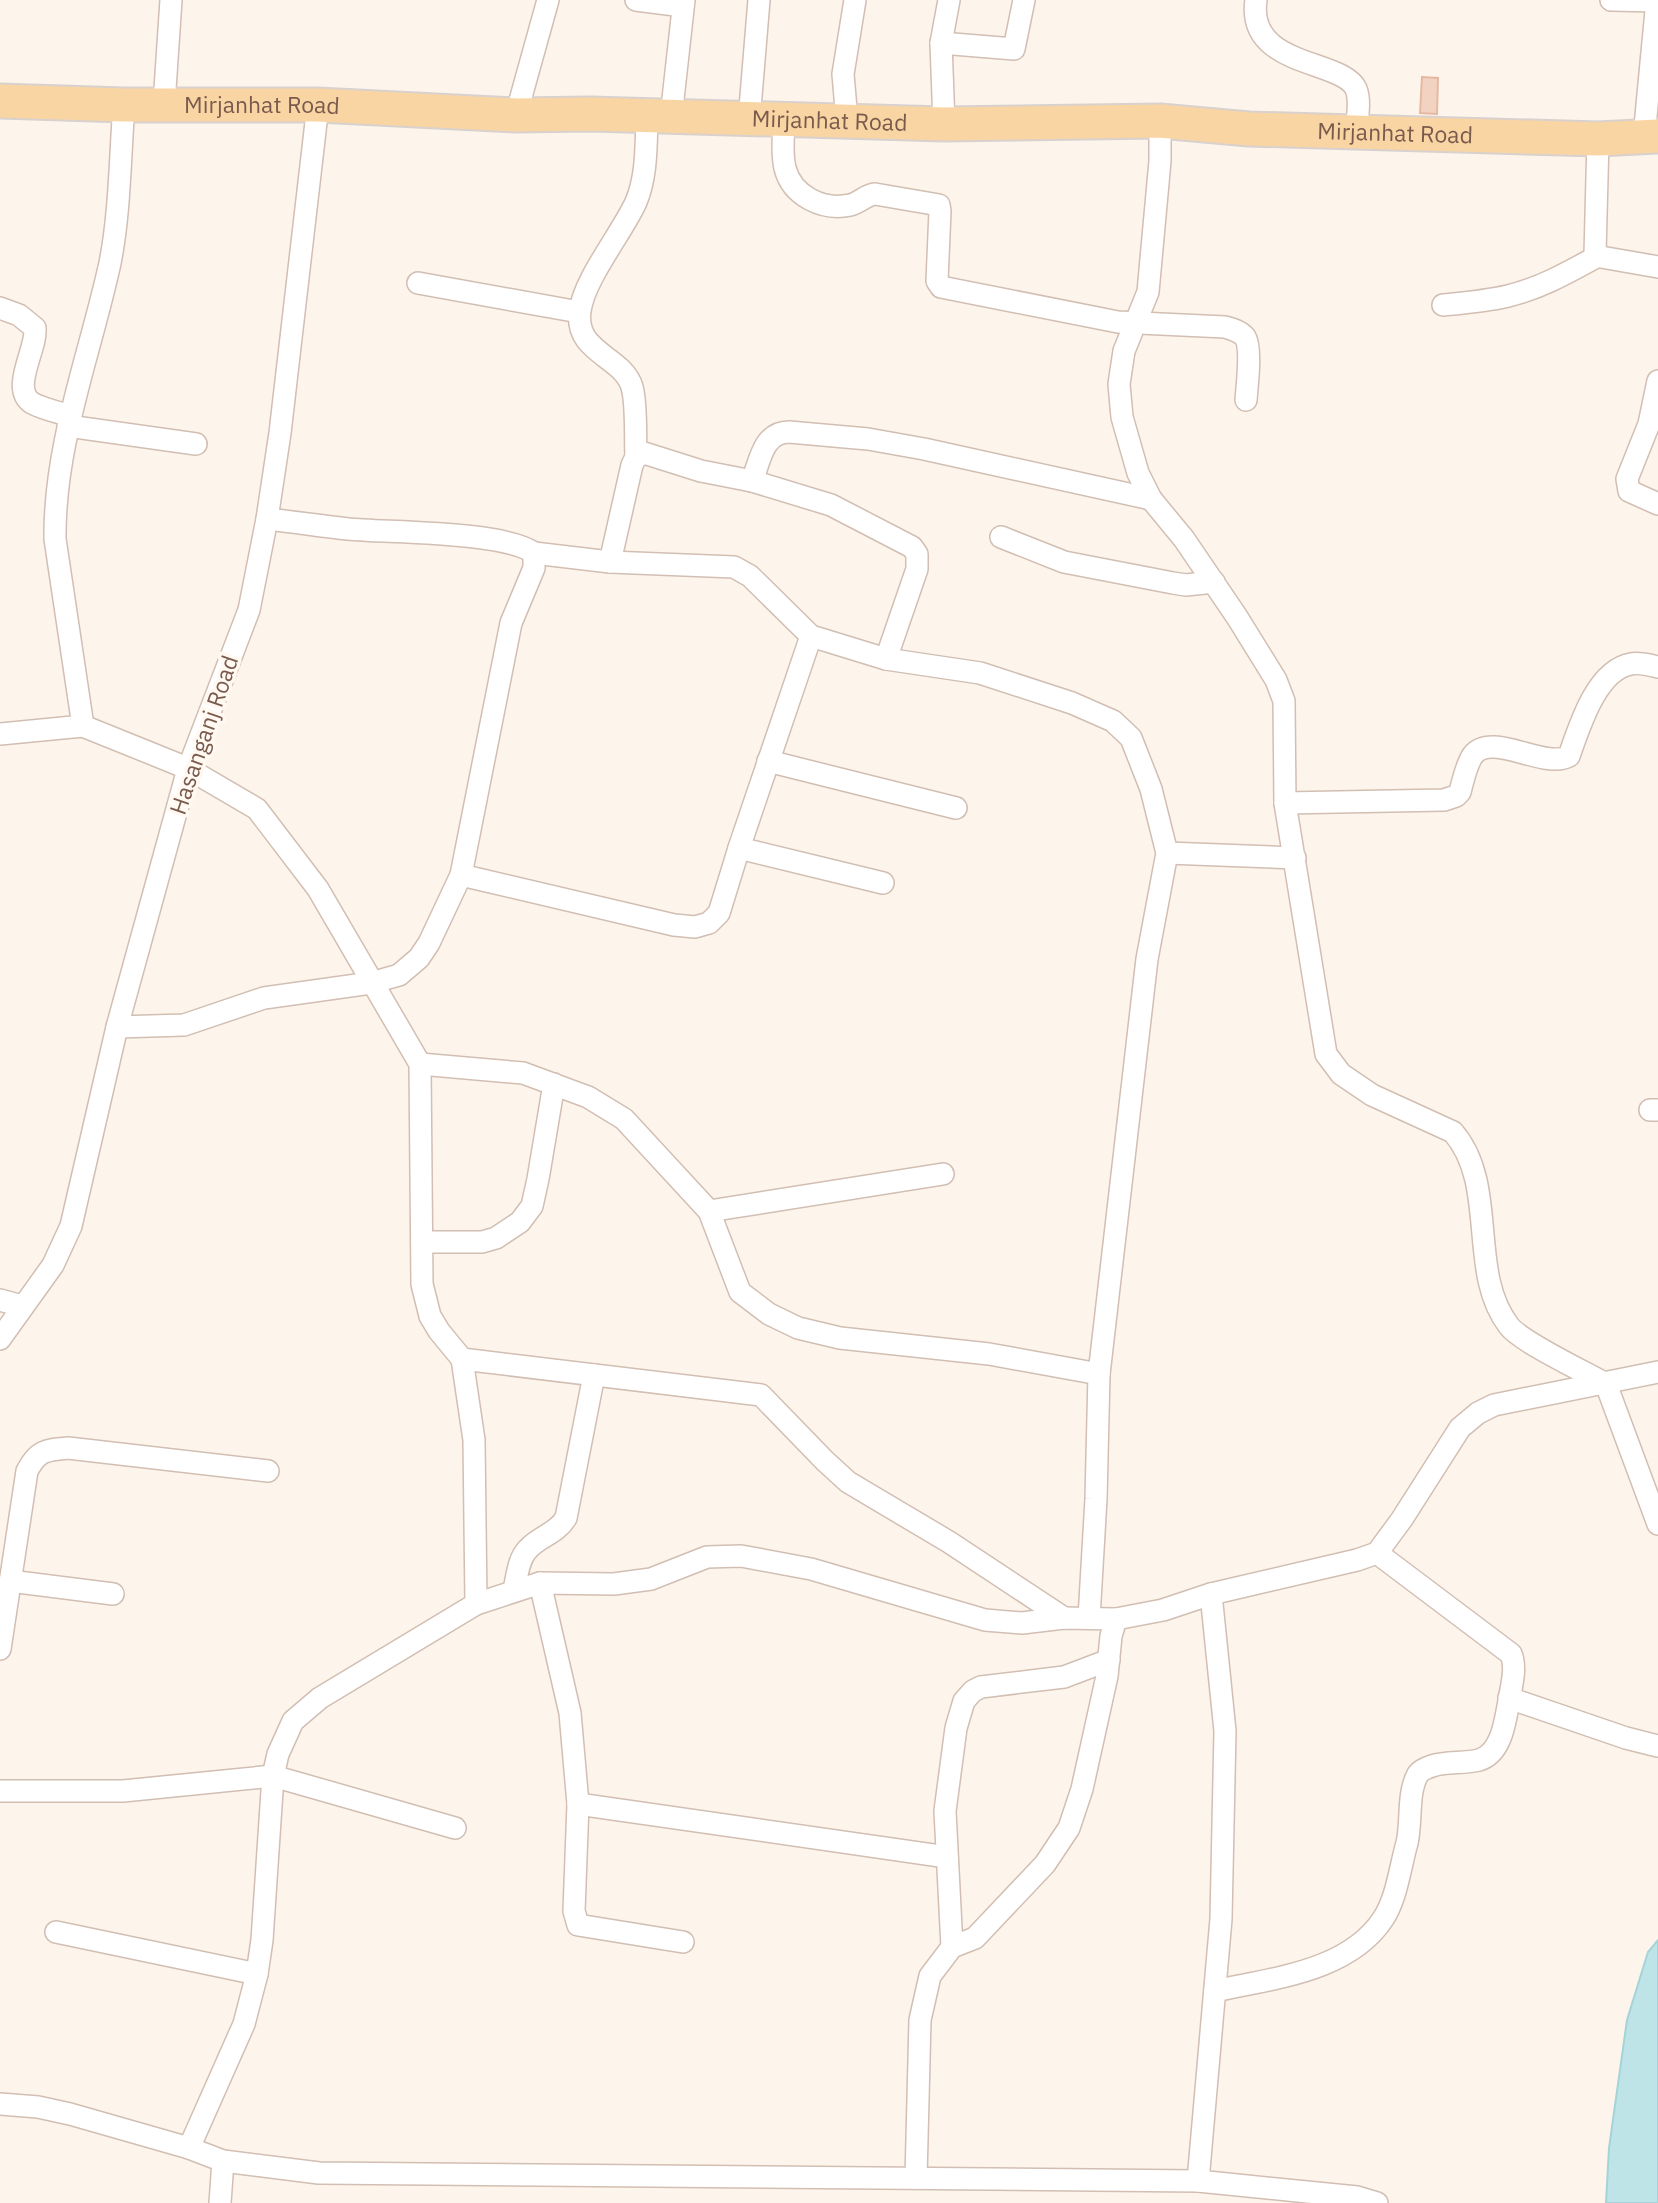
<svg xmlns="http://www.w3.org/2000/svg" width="1658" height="2203" viewBox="0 0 1658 2203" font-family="'IBM Plex Sans',sans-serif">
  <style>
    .water { fill: #bee4e7; stroke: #a4d4d9; stroke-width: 2 }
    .building { fill: #f2d3c2; stroke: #e5b8a2; stroke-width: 2 }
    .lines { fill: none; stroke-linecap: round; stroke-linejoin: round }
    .minor-casing { stroke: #d2beb2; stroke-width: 24 }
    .primary-casing { stroke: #d9d1cd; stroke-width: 37 }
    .minor { stroke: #fff; stroke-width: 21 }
    .primary { stroke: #fad5a4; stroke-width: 33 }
    .labels { text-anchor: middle; stroke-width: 7; stroke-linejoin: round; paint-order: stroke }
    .street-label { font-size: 23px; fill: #795a4d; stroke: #fff9f2 }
  </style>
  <rect width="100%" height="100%" fill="#fdf5eb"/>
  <!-- water -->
  <polygon class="water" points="1658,1940 1658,2203 1606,2203 1609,2148 1627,2020 1648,1952"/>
  <!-- building -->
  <polygon class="building" points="1422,77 1438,78 1437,114 1420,113"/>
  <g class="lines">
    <!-- minor casing -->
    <g class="minor-casing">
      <g id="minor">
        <polyline points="636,0 683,6"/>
        <path d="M 1256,0 C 1246,68 1343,59 1356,89 C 1361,101 1357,119 1356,132"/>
        <polyline points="1611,0 1657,1"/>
        <polyline points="941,43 1014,49 1024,0"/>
        <polyline points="164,104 171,0"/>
        <polyline points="516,115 548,0"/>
        <polyline points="671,117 684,0"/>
        <path d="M 784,118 C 784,134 781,152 785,168 C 792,196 823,211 850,205 C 860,203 865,195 875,194 L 939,205 L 940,211 L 937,281 L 941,287 L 1118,322 L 1225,327 C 1232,329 1240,331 1245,337 C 1252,348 1247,386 1246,400"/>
        <polyline points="749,120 759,0"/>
        <polyline points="847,121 843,74 855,0"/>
        <path d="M 1160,121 L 1160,161 L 1148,292 L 1124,351 L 1119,384 L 1122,417 L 1138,473 L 1151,499 L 1184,539 L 1237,617 L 1276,680 L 1284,701 L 1285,803 L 1326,1054 L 1341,1074 L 1372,1095 L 1453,1132 C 1499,1185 1467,1272 1509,1326 C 1521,1342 1585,1372 1606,1384 L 1658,1524"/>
        <polyline points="944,124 941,43 949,0"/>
        <polyline points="1644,137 1657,0"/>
        <polyline points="1598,139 1595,254 1601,257 1658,267"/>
        <polyline points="418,283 579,312"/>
        <path d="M 1443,305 C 1464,303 1487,301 1508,296 C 1541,288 1569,272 1598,256"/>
        <path d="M 0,308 L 19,315 L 35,328 C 37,350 10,388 32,403 C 43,409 58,412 70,416"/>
        <polyline points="1658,381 1649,424 1627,479 1629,491 1658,504"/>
        <polyline points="68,426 196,444"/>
        <path d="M 636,457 C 635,438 637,404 632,387 C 623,356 574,353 580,311 C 584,279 622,233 636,202 C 647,176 646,145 647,117"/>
        <path d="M 752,481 C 760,461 763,432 789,432 L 868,439 L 924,449 L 1151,499"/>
        <polyline points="1001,537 1064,562 1173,583 1186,585 1214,582"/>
        <polyline points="534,553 610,562 734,567 750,576 811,636 886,659 980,673 1072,703 1113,721 1131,738 1151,789 1167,853 1147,959 1099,1374 1096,1499 1089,1618"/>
        <polyline points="610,562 632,465 636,457 644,453 701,471 752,481 831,505 912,547 917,554 917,569 886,659"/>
        <path d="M 83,726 L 55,539 C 54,444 90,355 110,263 C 120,213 120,156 124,105"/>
        <polyline points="0,734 83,726 187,768 257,809 318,889 420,1064 422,1284 430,1316 439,1331 462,1359 474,1440 476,1604"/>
        <polyline points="768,761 956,808"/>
        <path d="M 1285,803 L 1444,800 L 1456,796 L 1460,792 C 1463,781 1466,765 1473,755 C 1492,731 1545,770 1569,756 C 1579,728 1596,670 1631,664 C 1639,662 1650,665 1658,667"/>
        <polyline points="739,848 883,883"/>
        <polyline points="1167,853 1295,858"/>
        <polyline points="461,875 674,925 695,927 709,923 719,913 739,848 811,636"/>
        <path d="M 117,1027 L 184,1025 L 264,998 L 371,983 L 399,975 L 419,958 L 429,943 L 461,875 L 511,623 L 534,568 L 534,553 C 504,531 389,533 348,529 C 321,526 294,522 267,519"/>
        <polyline points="420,1064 523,1073 588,1097 624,1119 709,1211 740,1292 769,1314 798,1328 840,1338 989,1354 1099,1374"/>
        <polyline points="1650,1110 1658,1110"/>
        <polyline points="709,1211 943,1174"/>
        <polyline points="422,1242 482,1242 496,1238 520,1222 532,1206 538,1179 554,1084"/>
        <polyline points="0,1300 22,1306"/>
        <polyline points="0,1339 53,1265 71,1226 117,1027 188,769 249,610 267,519 280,433 318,105"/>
        <polyline points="462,1359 761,1395 825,1461 848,1482 949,1542 1064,1618"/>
        <polyline points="10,1581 113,1594"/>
        <polyline points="540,1583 570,1713 578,1804 574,1911 578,1925 683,1942"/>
        <path d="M 514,1590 C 517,1577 518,1559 528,1549 C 540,1536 556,1534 566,1518 L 594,1375"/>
        <path d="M 0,1649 L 27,1471 C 38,1450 46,1450 68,1448 L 268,1471"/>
        <polyline points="1509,1698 1626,1738 1658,1746"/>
        <polyline points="0,1791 123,1791 273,1776 455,1828"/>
        <polyline points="578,1804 947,1857"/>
        <polyline points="56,1932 257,1974"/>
        <polyline points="952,1947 945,1811 956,1728 964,1701 973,1691 981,1687 1064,1677 1109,1660"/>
        <path d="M 1215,1991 C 1272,1978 1348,1972 1383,1919 C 1397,1898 1400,1867 1407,1843 C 1412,1822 1407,1793 1418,1774 C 1421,1770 1426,1768 1432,1766 C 1447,1761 1464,1764 1479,1760 C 1502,1753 1505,1721 1509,1701 C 1511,1687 1517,1668 1511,1654 L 1377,1553"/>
        <polyline points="0,2104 38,2107 70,2114 189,2148 223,2161 319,2173 1198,2181 1357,2197 1377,2203"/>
        <polyline points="189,2148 244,2024 257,1974 262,1940 273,1776 278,1754 293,1721 320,1698 476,1604 540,1583 614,1584 651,1579 707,1557 741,1556 811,1569 985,1620 1022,1623 1064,1618 1116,1619 1163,1610 1211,1594 1357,1560 1377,1553 1402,1519 1460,1428 1478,1413 1494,1405 1658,1372"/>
        <polyline points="916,2178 920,2020 930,1976 952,1947 975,1938 1045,1864 1069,1828 1082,1789 1107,1676 1111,1636 1116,1619"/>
        <polyline points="1198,2181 1221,1919 1225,1731 1211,1594"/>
        <polyline points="220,2203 223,2161"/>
      </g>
    </g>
    <!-- primary casing -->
    <g class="primary-casing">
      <g id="primary">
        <path id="s1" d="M 0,101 L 124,105 L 318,105 L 516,115 L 591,114 L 944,124 L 1160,121 L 1249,129 L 1598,139 L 1658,136"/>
      </g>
    </g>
    <!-- minor -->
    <use href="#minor" class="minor"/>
    <!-- primary -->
    <use href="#primary" class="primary"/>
  </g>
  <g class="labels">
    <!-- street labels -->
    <g class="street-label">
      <text dy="8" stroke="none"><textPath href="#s1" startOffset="262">Mirjanhat Road</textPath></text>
      <text dy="8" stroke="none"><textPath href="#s1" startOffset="830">Mirjanhat Road</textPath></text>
      <text dy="8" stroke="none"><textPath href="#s1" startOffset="1396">Mirjanhat Road</textPath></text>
      <text transform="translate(204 735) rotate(-71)" y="8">Hasanganj Road</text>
    </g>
  </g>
</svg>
